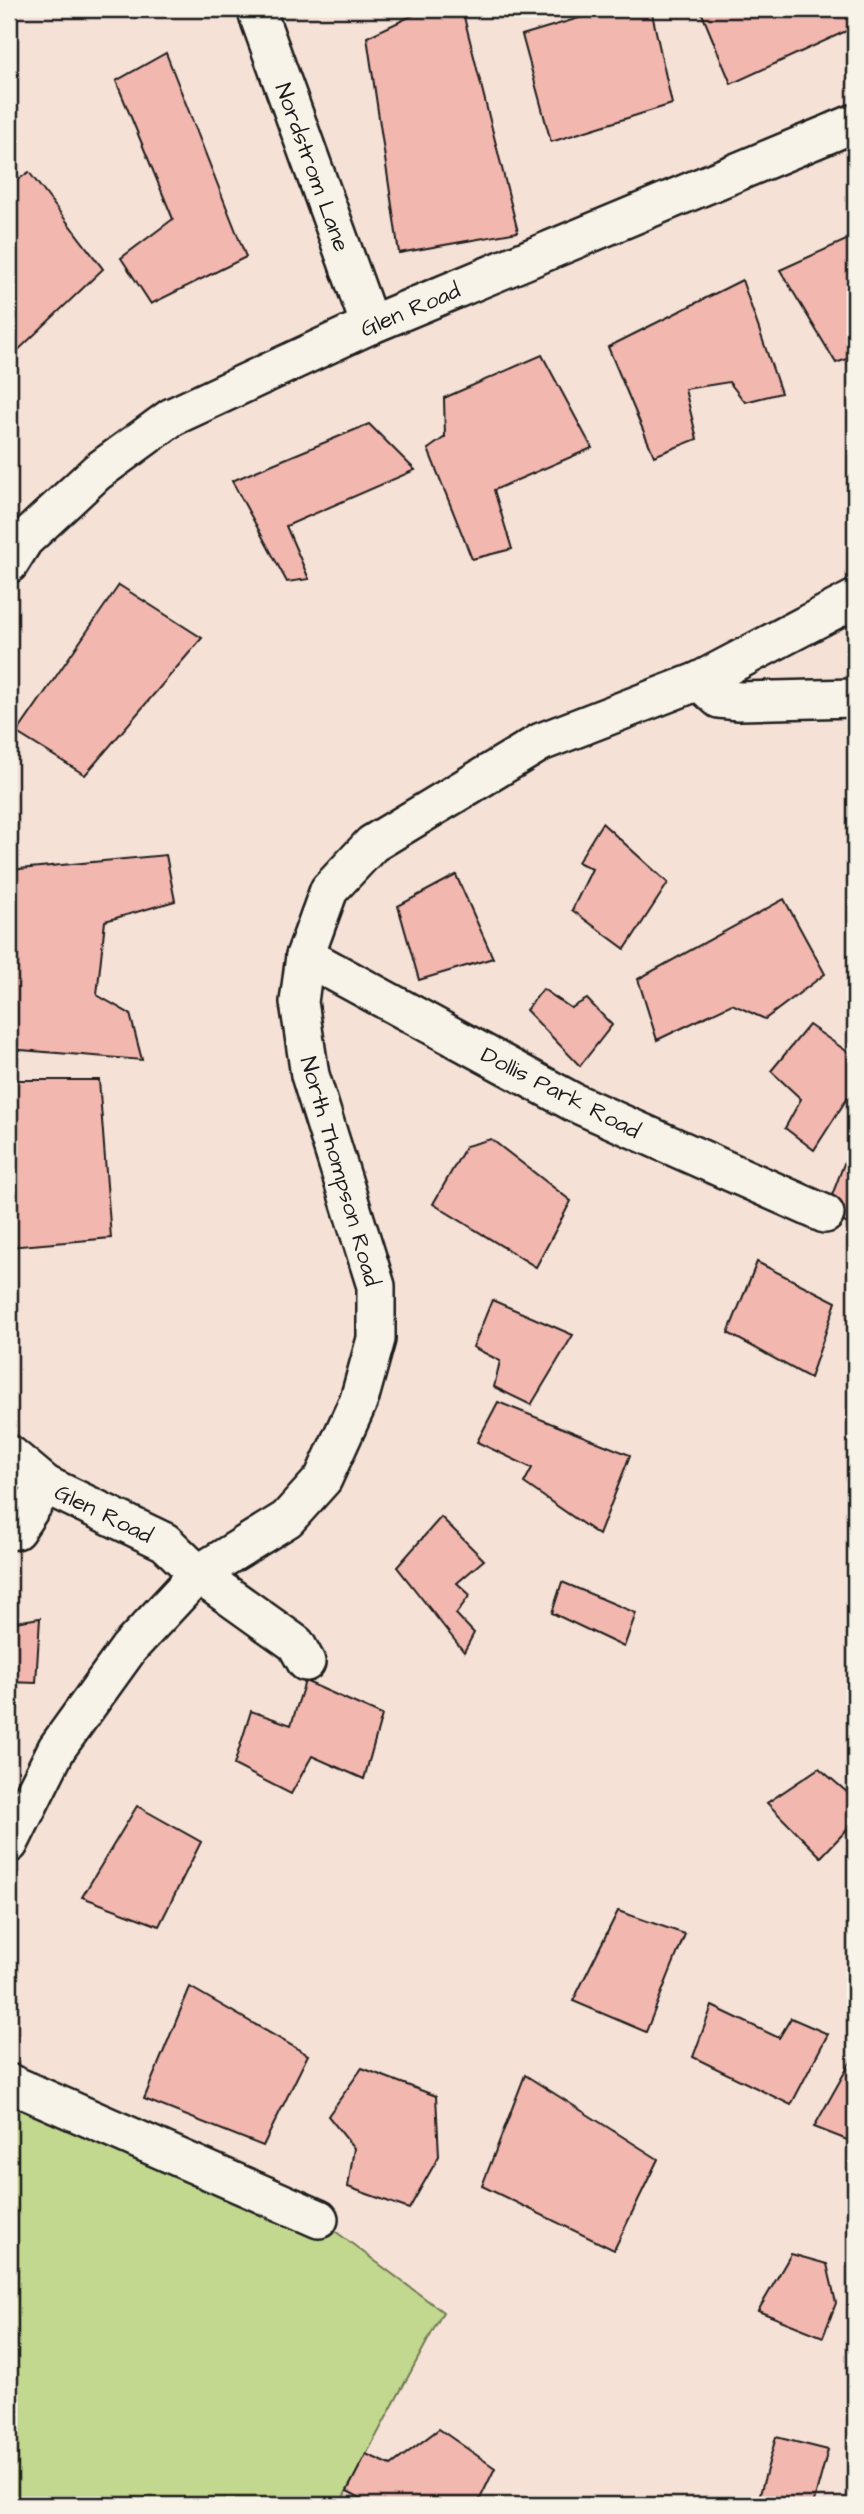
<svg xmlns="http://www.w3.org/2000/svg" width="864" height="2514" viewBox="0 0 864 2514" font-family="'Architects Daughter',sans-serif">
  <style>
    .green { fill: #c2d88e; stroke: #6f7a55; stroke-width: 2 }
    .building { fill: #f2b7af; stroke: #1c1c1c; stroke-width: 2 }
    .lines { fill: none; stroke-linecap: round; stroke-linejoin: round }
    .minor-casing { stroke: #1c1c1c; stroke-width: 42 }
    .minor { stroke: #f7f3e8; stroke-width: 37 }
    .labels { text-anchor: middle; stroke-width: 5; stroke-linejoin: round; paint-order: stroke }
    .street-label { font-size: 23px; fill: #1c1c1c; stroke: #f7f3e8 }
  </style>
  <rect width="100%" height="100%" fill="#f6e1d7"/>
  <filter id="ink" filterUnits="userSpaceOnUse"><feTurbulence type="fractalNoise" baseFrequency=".0143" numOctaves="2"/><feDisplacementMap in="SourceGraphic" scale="14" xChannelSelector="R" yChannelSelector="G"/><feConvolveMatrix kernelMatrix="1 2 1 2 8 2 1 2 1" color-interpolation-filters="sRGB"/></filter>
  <g filter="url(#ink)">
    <!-- green -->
    <polygon class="green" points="9,2083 319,2219 443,2312 339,2505 9,2505"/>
    <!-- building -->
    <g class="building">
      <polygon points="426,9 462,9 518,232 399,253 367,37"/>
      <polygon points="609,9 651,9 672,104 551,142 522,35"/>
      <polygon points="700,9 847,9 855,27 731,84"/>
      <polygon points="166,53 246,257 151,304 121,258 173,219 116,81"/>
      <polygon points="29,172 103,269 9,359 9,186"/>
      <polygon points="855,236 855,356 836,363 780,270"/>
      <polygon points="742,280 781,393 745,402 729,382 685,389 697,439 654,456 608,347"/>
      <polygon points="542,355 592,448 494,490 512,549 472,559 428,449 445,437 444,398"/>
      <polygon points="369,424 415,470 286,526 309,579 287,582 232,481"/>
      <polygon points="119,585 202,638 85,775 17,733"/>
      <polygon points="602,823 668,883 625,949 572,910 592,869 578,862"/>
      <polygon points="166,855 175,901 105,921 97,995 130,1014 142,1060 9,1049 9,870"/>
      <polygon points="456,875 493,958 419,980 398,906"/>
      <polygon points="784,899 825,974 765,1019 732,1004 657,1040 638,979"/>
      <polygon points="543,989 571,1008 587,999 612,1025 580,1066 526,1010"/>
      <polygon points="809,1025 855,1057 855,1086 814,1150 785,1128 801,1099 771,1071"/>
      <polygon points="9,1080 99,1080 111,1238 9,1247"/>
      <polygon points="491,1139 571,1201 536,1267 433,1204 466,1146"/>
      <polygon points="845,1161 855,1166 855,1227 825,1214"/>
      <polygon points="757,1262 836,1302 810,1378 728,1333"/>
      <polygon points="492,1300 573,1335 531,1405 494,1387 500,1361 473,1347"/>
      <polygon points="498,1402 630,1455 599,1535 524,1483 532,1468 477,1442"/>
      <polygon points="441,1517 484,1560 457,1583 470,1595 456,1614 474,1633 464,1652 397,1567"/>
      <polygon points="562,1582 636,1613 624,1647 552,1613"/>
      <polygon points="40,1618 36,1683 9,1682 9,1623"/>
      <polygon points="305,1681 382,1715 364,1779 312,1756 291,1794 234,1765 251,1711 291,1725"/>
      <polygon points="819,1768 855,1799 855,1821 821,1857 767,1803"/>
      <polygon points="137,1806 201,1842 159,1926 82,1897"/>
      <polygon points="618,1911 685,1934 646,2032 573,2001"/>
      <polygon points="190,1987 308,2055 263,2146 144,2099"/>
      <polygon points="712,2006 779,2038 791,2018 828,2034 791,2105 693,2057"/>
      <polygon points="855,2054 855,2143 814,2127"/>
      <polygon points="362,2068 436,2096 439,2156 409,2209 348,2187 354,2148 328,2116"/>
      <polygon points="525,2075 658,2159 614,2250 482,2186"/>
      <polygon points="791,2254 827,2264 836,2303 823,2337 758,2311"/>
      <polygon points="439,2429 495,2468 477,2505 374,2505 347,2491 366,2454 391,2465"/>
      <polygon points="776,2437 828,2450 813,2505 757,2505"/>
    </g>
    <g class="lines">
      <!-- minor casing -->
      <g class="minor-casing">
        <g id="minor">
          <polyline points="256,9 370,325"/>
          <polyline points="9,564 24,540 97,472 172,417 370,325 855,123"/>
          <polyline points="699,681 719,699 739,701 855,698"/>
          <polyline points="305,956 573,1102 825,1214"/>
          <polyline points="9,1454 46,1485 165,1542 198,1574 296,1644 306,1662"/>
          <polyline points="9,1531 16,1530 46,1485"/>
          <polyline points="9,1844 57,1748 129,1648 198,1574 287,1519 323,1479 359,1400 376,1339 376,1286 310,1075 299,1002 305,956 329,890 372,844 541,742 699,681 855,599"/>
          <polyline points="9,2083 319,2219"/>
        </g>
      </g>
      <!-- minor -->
      <use href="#minor" class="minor"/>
    </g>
  </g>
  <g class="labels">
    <!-- street labels -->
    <g class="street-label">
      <text transform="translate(313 167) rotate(70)" y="8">Nordstrom Lane</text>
      <text transform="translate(410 309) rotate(-23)" y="8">Glen Road</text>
      <text transform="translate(561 1092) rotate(27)" y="8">Dollis Park Road</text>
      <text transform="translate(341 1171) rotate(74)" y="8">North Thompson Road</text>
      <text transform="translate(104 1513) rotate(26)" y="8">Glen Road</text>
    </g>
  </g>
  <!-- margin -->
  <rect width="864" height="2514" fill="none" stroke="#f7f3e8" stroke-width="35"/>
  <rect x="18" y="18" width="829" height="2479" fill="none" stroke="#1c1c1c" stroke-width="2.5" filter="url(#ink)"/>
</svg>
